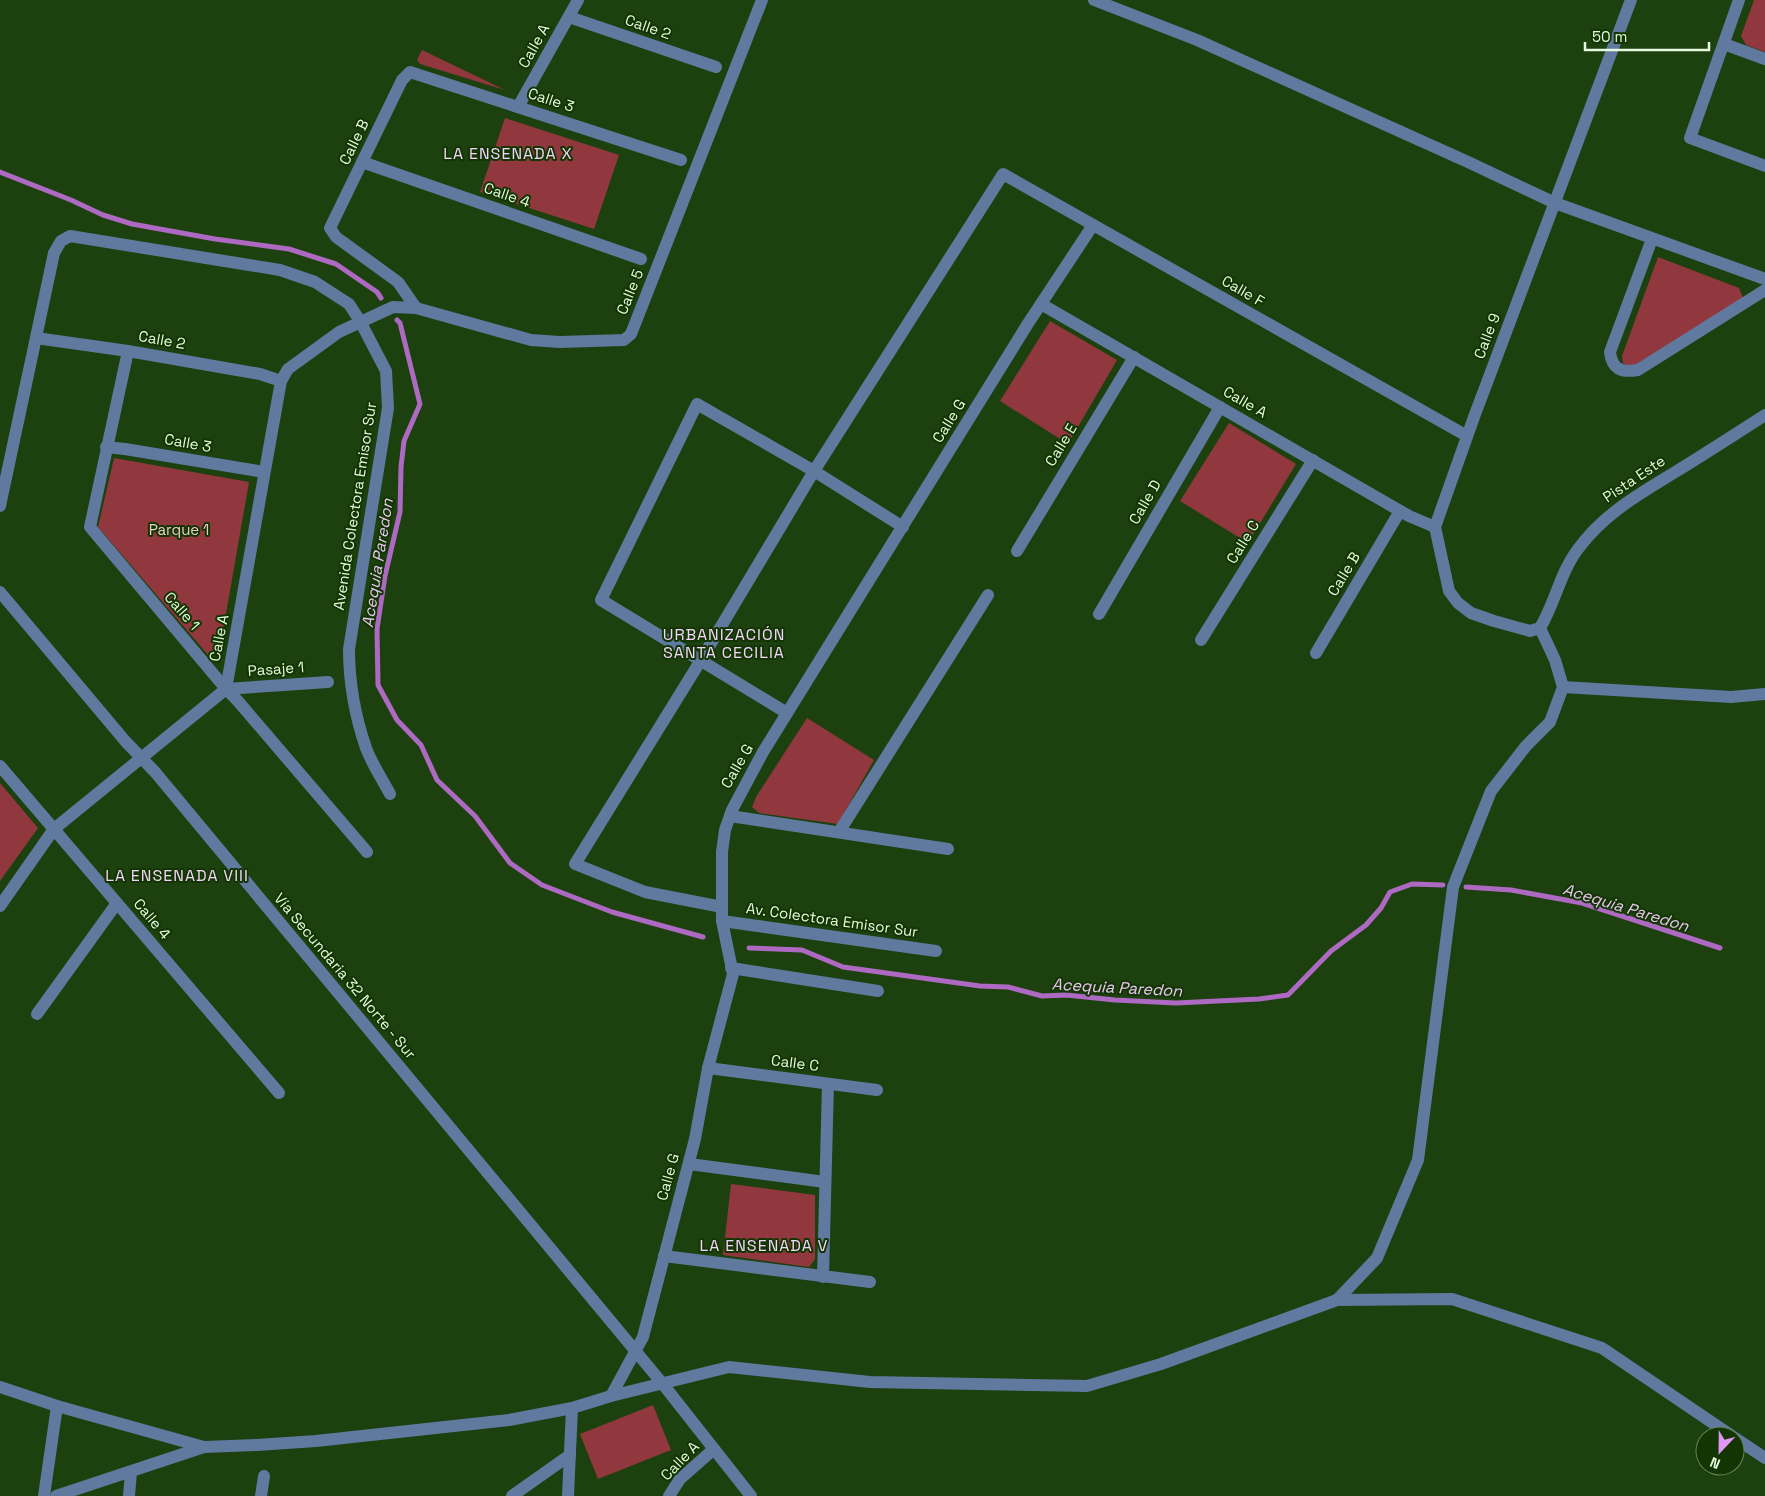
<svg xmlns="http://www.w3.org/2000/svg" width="1765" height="1496" viewBox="0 0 1765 1496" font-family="'Space Grotesk',sans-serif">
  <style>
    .green { fill: #91373e }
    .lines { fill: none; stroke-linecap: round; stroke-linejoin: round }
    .stream { stroke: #ae69c2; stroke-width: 5 }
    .minor { stroke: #5f799f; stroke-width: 12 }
    .labels { text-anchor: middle; stroke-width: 4; stroke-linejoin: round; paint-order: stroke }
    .street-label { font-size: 15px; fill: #e5fade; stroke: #123502 }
    .park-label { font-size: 15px; fill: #ebcccc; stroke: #123502 }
    .neighbourhood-label { font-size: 16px; letter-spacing: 1px; fill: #f2d5fb; stroke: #123502 }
    .water-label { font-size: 16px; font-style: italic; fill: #e9c7f4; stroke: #123502 }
  </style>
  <rect width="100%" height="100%" fill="#1c400e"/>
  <!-- green -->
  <g class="green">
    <polygon points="1754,0 1765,0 1765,52 1746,45 1741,36"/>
    <polygon points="422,50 505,90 420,64 417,60"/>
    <polygon points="505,118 619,155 594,229 480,192"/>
    <polygon points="1658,257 1739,288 1743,298 1635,368 1627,367 1623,363 1622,356"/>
    <polygon points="1050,321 1117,360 1068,444 1000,401"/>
    <polygon points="1229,423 1296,464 1248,543 1180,501"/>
    <polygon points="114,458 249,482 219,654 209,656 98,527"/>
    <polygon points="807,718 874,760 838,824 759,813 752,807 756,797"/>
    <polygon points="0,783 38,828 0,881"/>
    <polygon points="731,1184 815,1195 815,1259 809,1267 723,1255"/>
    <polygon points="653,1405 671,1450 598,1479 580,1434"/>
  </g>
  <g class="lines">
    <!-- stream -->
    <g class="stream">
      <polyline points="0,172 71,200 103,215 132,224 215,239 289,249 336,264 377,292 381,298"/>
      <polyline points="397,320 400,323 420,404 404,441 401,467 400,512 385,576 377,629 378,685 397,720 421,745 437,780 475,816 510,863 542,885 612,912 703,937"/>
      <polyline points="1466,887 1511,890 1582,903 1720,948"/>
      <polyline points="749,948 802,950 843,967 980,986 1008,987 1042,996 1066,995 1115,1000 1176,1003 1259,999 1288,995 1331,951 1366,925 1381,908 1390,892 1412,884 1443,885"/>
    </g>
    <!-- minor -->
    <g class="minor">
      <polyline points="1094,0 1197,40 1468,162 1555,203 1765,279"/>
      <polyline points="1739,0 1690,138 1765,166"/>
      <polyline points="569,17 716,67"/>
      <polyline points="1724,44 1765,59"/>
      <polyline points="518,107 578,0"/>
      <polyline points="362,162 641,259"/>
      <path d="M 1652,239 L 1610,352 C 1612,369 1621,373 1638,370 L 1765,290"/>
      <polyline points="1041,304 1409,516 1435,527"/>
      <polyline points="416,308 398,282 336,237 330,228 402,80 410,72 681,160"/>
      <polyline points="36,338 128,351 260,374 281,381"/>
      <polyline points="128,351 90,527 226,689 237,700 367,852"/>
      <polyline points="106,447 125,449 264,472"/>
      <path d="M 0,506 L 54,253 L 61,241 L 70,236 L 280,270 L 315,282 L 349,304 L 360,321 L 386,371 L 388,408 L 349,649 C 349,683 355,716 366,748 C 372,764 382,779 390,794"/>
      <polyline points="1017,551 1134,357"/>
      <polyline points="0,592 126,742 155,772 662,1383 751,1496"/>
      <polyline points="1099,614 1220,407"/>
      <polyline points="1540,628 1530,631 1494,621 1471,613 1458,603 1449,591 1435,527 1474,417 1631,0"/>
      <path d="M 1540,628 C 1555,603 1560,573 1578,549 C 1603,515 1636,496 1672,474 C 1703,455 1734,435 1765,415"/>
      <polyline points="1201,640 1313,460"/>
      <polyline points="1316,653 1400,511"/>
      <polyline points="1563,687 1731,697 1765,694"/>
      <polyline points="226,689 328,682"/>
      <polyline points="787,713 601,600 697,404 814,471 903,527"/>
      <polyline points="0,766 279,1093"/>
      <polyline points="730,816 948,849"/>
      <polyline points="839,832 988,595"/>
      <polyline points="0,906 54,829 226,689 281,381 288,369 339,332 393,307 416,308 531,340 560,342 624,340 631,334 762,0"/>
      <polyline points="722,907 645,892 575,864 701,660 814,471 1003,174 1467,436"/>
      <polyline points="722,921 936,951"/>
      <polyline points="731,968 878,991"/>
      <polyline points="37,1014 117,903"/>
      <polyline points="708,1068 877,1090"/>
      <polyline points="689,1164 825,1182"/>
      <polyline points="664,1256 870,1282"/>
      <polyline points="823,1277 828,1084"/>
      <polyline points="1337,1300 1377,1258 1418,1160 1453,887 1491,791 1526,746 1550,722 1563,687 1555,660 1540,628"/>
      <polyline points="0,1387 57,1406 204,1447 257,1445 316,1441 509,1420 572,1408 611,1396 729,1367 870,1382 1087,1386 1161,1364 1337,1300 1452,1299 1602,1348 1732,1436"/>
      <polyline points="611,1396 643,1337 695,1139 708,1068 733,974 722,921 722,852 725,830 732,810 763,752 1027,325 1093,225"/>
      <polyline points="1735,1438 1765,1458"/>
      <polyline points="44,1496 57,1406"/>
      <polyline points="56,1496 204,1447"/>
      <polyline points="129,1496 131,1472"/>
      <polyline points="261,1496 264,1476"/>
      <polyline points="512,1496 570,1455"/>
      <polyline points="568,1496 572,1408"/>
      <polyline points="669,1496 680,1479 714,1449"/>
    </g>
  </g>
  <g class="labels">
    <!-- street labels -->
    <g class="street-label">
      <text transform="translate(648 27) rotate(19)" y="5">Calle 2</text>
      <text transform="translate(534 46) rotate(-61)" y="5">Calle A</text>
      <text transform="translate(551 100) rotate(18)" y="5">Calle 3</text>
      <text transform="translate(354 142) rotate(-64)" y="5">Calle B</text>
      <text transform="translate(507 195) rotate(19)" y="5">Calle 4</text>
      <text transform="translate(1243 291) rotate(30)" y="5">Calle F</text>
      <text transform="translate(630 292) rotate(-68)" y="5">Calle 5</text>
      <text transform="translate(1487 336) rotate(-69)" y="5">Calle 9</text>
      <text transform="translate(162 340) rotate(10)" y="5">Calle 2</text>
      <text transform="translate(1245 402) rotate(30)" y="5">Calle A</text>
      <text transform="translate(949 421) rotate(-58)" y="5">Calle G</text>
      <text transform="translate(188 443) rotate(10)" y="5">Calle 3</text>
      <text transform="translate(1061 445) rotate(-59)" y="5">Calle E</text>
      <text transform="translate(1634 479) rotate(-34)" y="5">Pista Este</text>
      <text transform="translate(1145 502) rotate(-60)" y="5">Calle D</text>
      <text transform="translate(355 506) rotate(-81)" y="5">Avenida Colectora Emisor Sur</text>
      <text transform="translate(1243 542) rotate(-58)" y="5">Calle C</text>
      <text transform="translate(1344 574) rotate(-59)" y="5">Calle B</text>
      <text transform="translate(182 611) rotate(49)" y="5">Calle 1</text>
      <text transform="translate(219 638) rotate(-79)" y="5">Calle A</text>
      <text transform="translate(276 669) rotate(-4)" y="5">Pasaje 1</text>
      <text transform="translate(737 766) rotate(-60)" y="5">Calle G</text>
      <text transform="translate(152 919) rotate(50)" y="5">Calle 4</text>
      <text transform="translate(832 920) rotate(8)" y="5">Av. Colectora Emisor Sur</text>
      <text transform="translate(345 976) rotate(50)" y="5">Vía Secundaria 32 Norte - Sur</text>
      <text transform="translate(795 1063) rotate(7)" y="5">Calle C</text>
      <text transform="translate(668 1177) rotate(-75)" y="5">Calle G</text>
      <text transform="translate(680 1461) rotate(-46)" y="5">Calle A</text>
    </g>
    <!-- park labels -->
    <g class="park-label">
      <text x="179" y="535">Parque 1</text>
    </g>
    <!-- neighbourhood labels -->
    <g class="neighbourhood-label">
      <text x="508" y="159">LA ENSENADA X</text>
      <text x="724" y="640">URBANIZACIÓN<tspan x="724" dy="18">SANTA CECILIA</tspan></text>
      <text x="177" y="881">LA ENSENADA VIII</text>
      <text x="764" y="1251">LA ENSENADA V</text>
    </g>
    <!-- water labels -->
    <g class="water-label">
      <text transform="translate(377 563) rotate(-81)" y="6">Acequia Paredon</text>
      <text transform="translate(1626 907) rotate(17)" y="6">Acequia Paredon</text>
      <text transform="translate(1117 987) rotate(3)" y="6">Acequia Paredon</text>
    </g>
  </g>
  <!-- north arrow -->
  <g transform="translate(1720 1451) rotate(202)"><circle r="24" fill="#123502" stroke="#66845a"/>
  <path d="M0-4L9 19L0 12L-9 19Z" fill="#de98f3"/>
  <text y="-8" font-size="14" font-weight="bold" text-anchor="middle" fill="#e5fade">N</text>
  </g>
  <!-- scale -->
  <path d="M1585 42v8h124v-8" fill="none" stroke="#e5fade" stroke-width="2.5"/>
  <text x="1592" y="42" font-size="15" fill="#e5fade" stroke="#123502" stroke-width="4" paint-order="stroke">50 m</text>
</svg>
